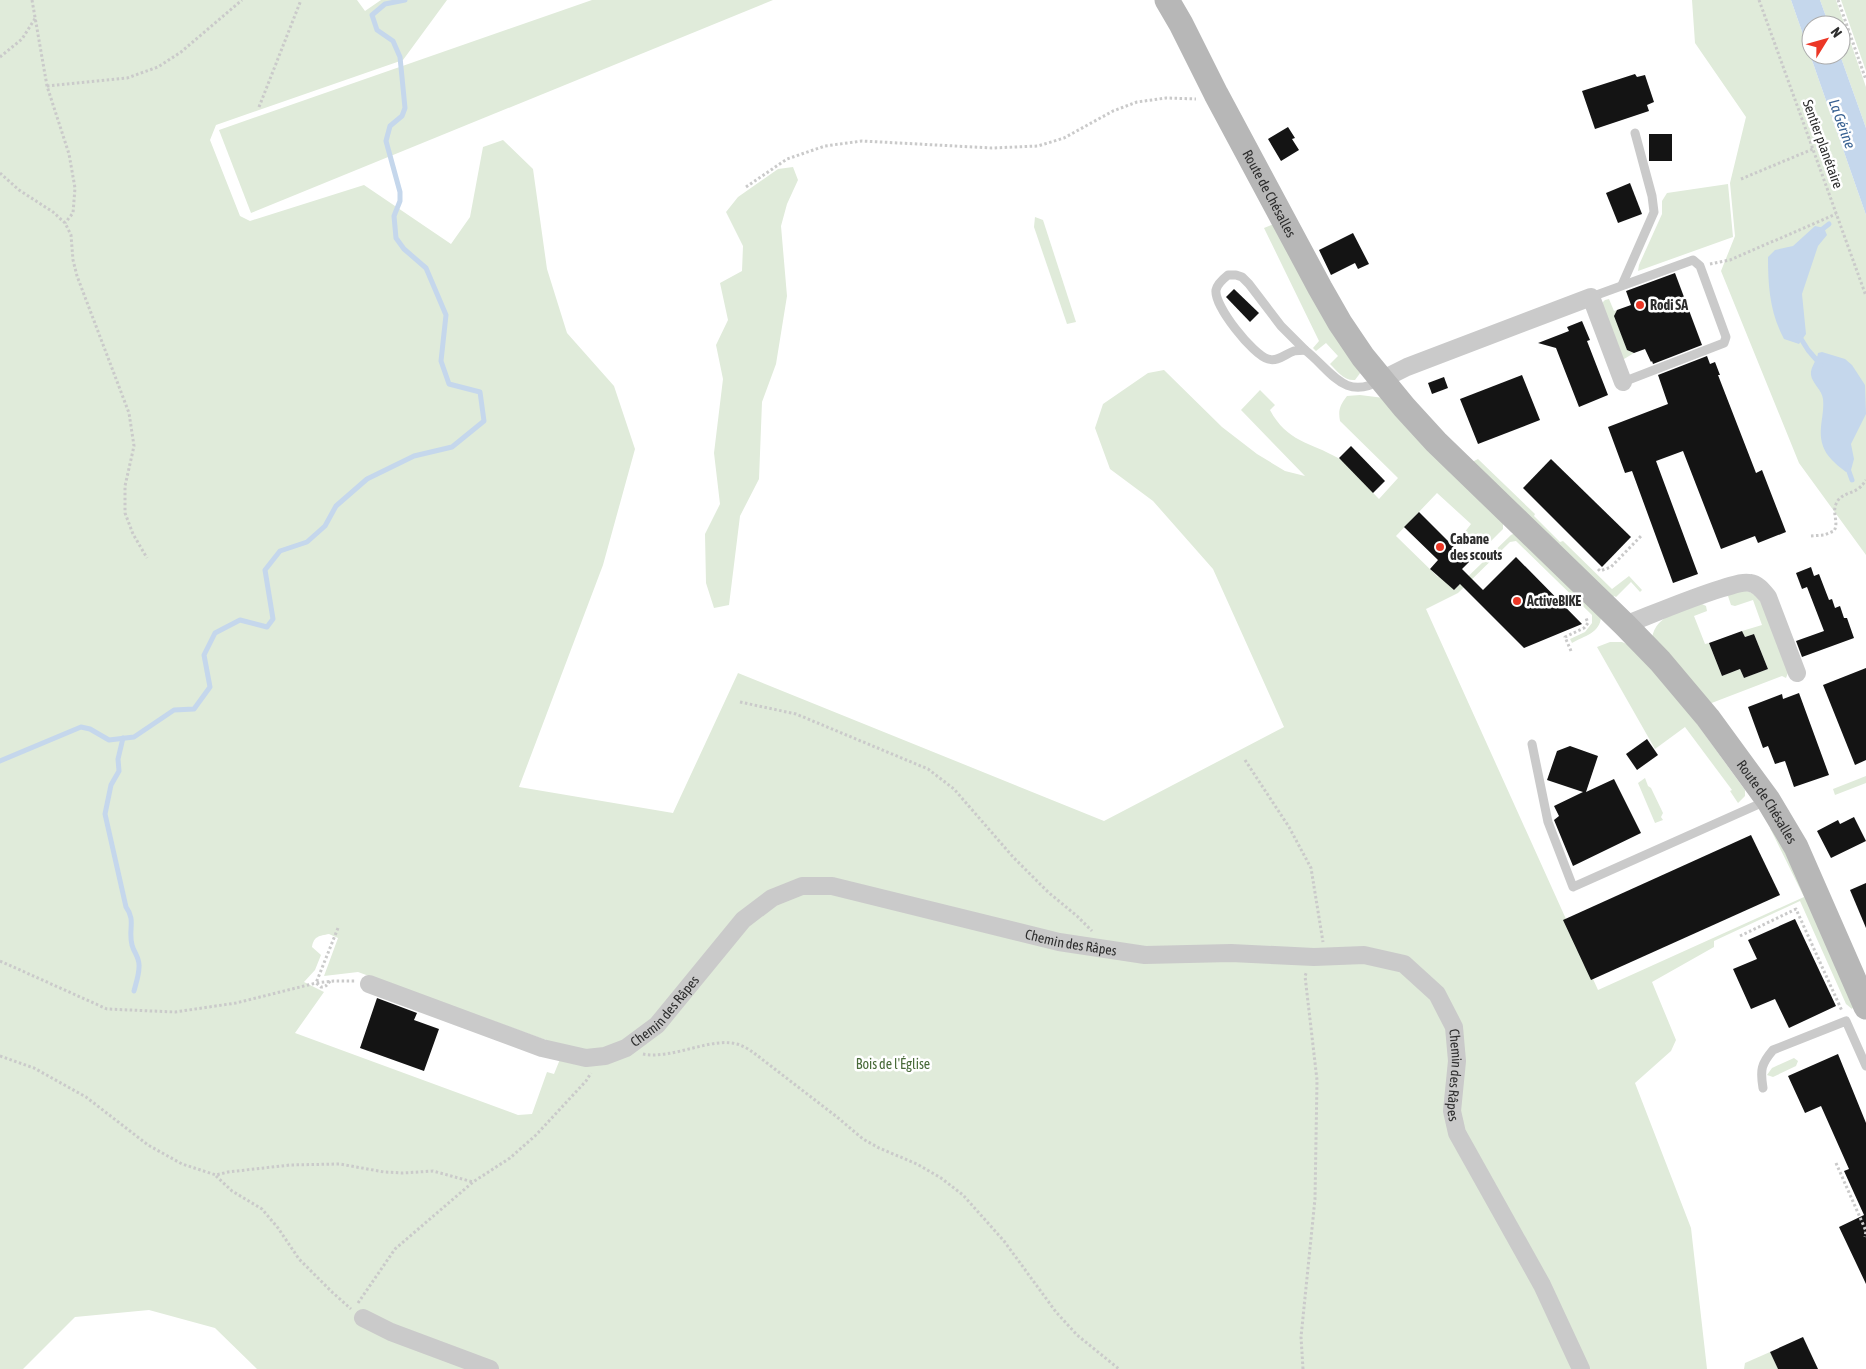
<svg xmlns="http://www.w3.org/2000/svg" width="1866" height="1369" viewBox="0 0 1866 1369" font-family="'Asap Condensed',sans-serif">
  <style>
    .green { fill: #e0ebda; fill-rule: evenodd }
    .water { fill: #c5d7ec }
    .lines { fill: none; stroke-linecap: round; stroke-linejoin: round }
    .stream { stroke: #c5d7ec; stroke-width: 5 }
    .building { fill: #141414 }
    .path { stroke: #cacaca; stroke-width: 3; stroke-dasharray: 2.5 2.5; stroke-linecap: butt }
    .lane { stroke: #cacaca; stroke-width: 9 }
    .street { stroke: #cacaca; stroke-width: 18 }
    .secondary { stroke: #b7b7b7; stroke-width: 25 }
    .poi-dot { fill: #ec3726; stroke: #fff; stroke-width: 2 }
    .labels { text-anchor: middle; stroke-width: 5; stroke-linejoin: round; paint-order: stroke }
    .street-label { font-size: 14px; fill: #2d2d2d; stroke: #fff }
    .poi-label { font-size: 14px; font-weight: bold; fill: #2d2d2d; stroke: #fff; text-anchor: start }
    .park-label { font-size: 14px; fill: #486a39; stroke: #fff }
    .water-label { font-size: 15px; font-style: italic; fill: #386192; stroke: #fff }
  </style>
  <rect width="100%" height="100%" fill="#fff"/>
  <!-- green -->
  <g class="green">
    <path d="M 0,0 L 357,0 L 365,11 L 381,0 L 447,0 L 403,60 L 216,125 L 210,140 L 240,216 L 250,221 L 364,185 L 451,244 L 470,217 L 483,147 L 503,140 L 533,169 L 547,269 L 567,333 L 614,386 L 635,449 L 603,565 L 519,787 L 673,813 L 738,673 L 1104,821 L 1284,727 L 1213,569 L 1153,501 L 1110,469 L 1095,428 L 1103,404 L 1148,373 L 1164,370 L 1222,427 L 1257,454 L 1285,471 L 1305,476 L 1241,410 L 1260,390 L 1275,405 L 1270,410 C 1287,442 1310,442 1338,458 C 1350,465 1368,488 1379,499 L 1398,478 L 1340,421 C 1338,410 1340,405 1347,396 L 1360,395 L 1384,398 L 1503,518 L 1503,529 L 1489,543 L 1481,545 L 1473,543 L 1464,533 L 1471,524 L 1437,493 L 1396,536 L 1438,577 L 1439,576 L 1454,590 L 1511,535 L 1515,533 L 1601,617 C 1600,633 1584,636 1572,643 L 1570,639 L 1585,632 L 1592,623 L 1592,615 L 1516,541 L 1510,542 L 1458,593 L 1426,609 L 1598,990 L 1804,897 L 1770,828 L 1773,826 L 1855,1004 L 1852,1009 L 1846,1004 L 1800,901 L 1714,941 L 1714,947 L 1652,982 L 1676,1040 L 1671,1051 L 1635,1083 L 1691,1228 L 1707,1369 L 257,1369 L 215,1328 L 149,1310 L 75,1317 L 23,1369 L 0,1369 ZM 329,934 L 338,938 L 324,976 L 358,972 L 565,1047 L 554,1074 L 547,1072 L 532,1114 L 518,1115 L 295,1033 L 324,992 L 304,982 L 315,970 L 321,955 L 312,947 C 314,936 319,936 329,934 Z"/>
    <polygon points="592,0 773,0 251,213 219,130"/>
    <polygon points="1692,0 1791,0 1866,215 1866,555 1799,463 1721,271 1735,236 1730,183 1746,117 1695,43"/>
    <polygon points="1820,0 1836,0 1866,87 1866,128 1840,55 1841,25 1829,25"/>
    <polygon points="1841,0 1866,0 1866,71"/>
    <polygon points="793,167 798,180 787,204 781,226 787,296 776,364 762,402 759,479 740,516 729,605 714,608 706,583 705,534 720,504 714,453 723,379 716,345 728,320 720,283 742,271 743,246 726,212 738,197 778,169"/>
    <polygon points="1728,184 1733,237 1638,271 1639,265 1662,214 1662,201 1667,193"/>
    <polygon points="1035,217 1043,220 1076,322 1067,324 1034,227"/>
    <path d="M 1276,223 L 1361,372 L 1355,380 C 1344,381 1337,371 1330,364 L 1338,356 L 1326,343 L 1316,351 L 1313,348 L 1319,341 L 1264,228 Z"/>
    <polygon points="1609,299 1614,311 1617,310 1615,317 1627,350 1634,353 1624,359 1619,357 1601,304 1605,300"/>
    <polygon points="1478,459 1535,514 1534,516 1560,542 1563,541 1612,589 1629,576 1642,590 1640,592 1631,582 1616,597 1614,596 1612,599 1472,462"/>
    <path d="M 1740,590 C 1747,591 1752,592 1757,597 C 1768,609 1782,656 1788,673 L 1786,678 L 1782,676 L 1709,704 L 1652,638 C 1656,614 1682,611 1702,604 L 1706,606 L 1707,611 L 1694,616 L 1705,644 L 1709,643 L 1722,676 L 1740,669 L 1744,678 L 1768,669 L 1754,634 L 1745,637 L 1742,631 L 1762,625 L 1753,600 L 1735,606 L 1731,605 L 1728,596 L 1729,594 Z"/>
    <polygon points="1610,642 1622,642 1636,648 1663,677 1745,790 1745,796 1738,803 1730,791 1732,790 1685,727 1655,749 1597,647"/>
    <polygon points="1866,776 1866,783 1835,795 1833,789"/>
    <polygon points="1645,778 1648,786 1651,788 1663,813 1661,817 1663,820 1655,823 1638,783"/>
    <polygon points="1794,1058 1798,1061 1796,1066 1773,1077 1767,1075 1772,1068"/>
    <polygon points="1770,1352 1778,1369 1744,1369 1745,1363"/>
  </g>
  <!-- water -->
  <g class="water">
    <polygon points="1791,0 1820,0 1829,25 1811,25 1811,55 1840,55 1866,128 1866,215"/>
    <path d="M 1815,226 L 1824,228 L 1827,235 L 1818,246 L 1802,294 L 1806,334 L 1799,344 L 1784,339 C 1770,313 1768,287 1768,257 L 1775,250 L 1793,246 Z"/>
    <path d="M 1822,352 L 1845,359 L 1852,365 L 1865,385 L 1866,414 L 1851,444 L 1854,459 L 1851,470 L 1846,472 C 1829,459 1819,449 1821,427 C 1822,417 1824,409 1823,399 C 1822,390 1812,383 1811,375 C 1810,367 1817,361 1818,353 Z"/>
  </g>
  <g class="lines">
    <!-- stream -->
    <g class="stream">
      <polyline points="1820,231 1829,224"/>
      <polyline points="1798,334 1808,350 1821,365"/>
      <polyline points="1847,466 1852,480"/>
      <path d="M 123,738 L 118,759 L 119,771 L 111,785 L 105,814 L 126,907 C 136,920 128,930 132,945 C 134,953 140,958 139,967 C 139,975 136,983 134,991"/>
      <polyline points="0,761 81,727 90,729 109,740 134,737 174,710 194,709 210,687 204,655 215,633 240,620 267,627 273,619 265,570 280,551 307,542 325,526 336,506 367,479 414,456 452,447 484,421 480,392 449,384 441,361 446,315 426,268 404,249 396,238 394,216 400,201 400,192 386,141 390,126 402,116 405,108 400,57 393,41 377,30 372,15 385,4 405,0"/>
    </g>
  </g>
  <!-- building -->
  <g class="building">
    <polygon points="1635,74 1637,77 1645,75 1654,102 1647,105 1649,111 1595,129 1582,91"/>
    <polygon points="1288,127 1295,138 1292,139 1299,150 1281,161 1268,139"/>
    <rect x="1649" y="134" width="23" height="27"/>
    <polygon points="1630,183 1642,214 1618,223 1606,193"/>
    <polygon points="1353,233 1369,264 1358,269 1355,263 1331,275 1319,250"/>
    <polygon points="1675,273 1702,345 1653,364 1652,361 1651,362 1645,349 1634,353 1627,350 1614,316 1617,310 1631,305 1626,291"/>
    <polygon points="1234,289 1259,313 1250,322 1226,297"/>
    <polygon points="1582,321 1590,340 1587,341 1608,395 1579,407 1556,348 1538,343 1569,331 1567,327"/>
    <polygon points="1707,356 1710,364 1715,362 1720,375 1718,375 1756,473 1762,470 1786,532 1758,543 1755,536 1721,549 1683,451 1656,461 1698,574 1673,583 1632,471 1625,473 1608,427 1668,404 1658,375"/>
    <polygon points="1522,375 1540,420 1478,444 1460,399"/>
    <polygon points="1444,377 1448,388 1432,394 1428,383"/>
    <polygon points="1351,446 1385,481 1373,493 1339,458"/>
    <polygon points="1551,459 1631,537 1602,567 1523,488"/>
    <polygon points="1419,512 1469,562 1462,569 1483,590 1516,557 1582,624 1524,648 1460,584 1454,590 1430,569 1438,560 1404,527"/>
    <polygon points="1811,567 1814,576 1819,574 1829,600 1832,599 1835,608 1840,606 1844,618 1847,618 1854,638 1802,657 1796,641 1824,631 1807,587 1802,589 1796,573"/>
    <polygon points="1742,631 1745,637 1754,634 1768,669 1744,678 1740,669 1722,676 1709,643"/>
    <polygon points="1866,668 1866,760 1855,765 1823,685"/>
    <polygon points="1799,693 1829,775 1794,787 1785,761 1775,764 1768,746 1763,748 1748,707 1782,694 1783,699"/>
    <polygon points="1647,739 1658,755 1637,770 1626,754"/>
    <polygon points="1570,746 1598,756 1586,792 1614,779 1641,833 1573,866 1554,820 1559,816 1554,806 1583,792 1547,780 1557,751"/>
    <polygon points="1854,817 1866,841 1831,858 1817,831 1838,820 1840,824"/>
    <polygon points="1751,835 1780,895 1591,980 1563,920"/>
    <polygon points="1866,883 1866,928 1850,890"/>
    <polygon points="1795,919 1836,1006 1789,1028 1775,999 1751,1009 1733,969 1757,959 1748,940"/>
    <polygon points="377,998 417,1013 414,1020 439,1029 424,1071 360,1048"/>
    <polygon points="1838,1054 1866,1123 1866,1284 1839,1227 1864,1215 1844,1171 1849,1169 1821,1106 1805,1113 1788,1076"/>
    <polygon points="1803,1337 1818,1369 1778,1369 1770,1352"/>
  </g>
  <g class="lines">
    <!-- path -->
    <g class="path">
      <polyline points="32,0 47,86 69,154 75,188 73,213 65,223"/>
      <polyline points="1759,0 1866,296"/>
      <polyline points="1838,0 1866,80"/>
      <polyline points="0,57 22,39 36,17"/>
      <polyline points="47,86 127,78 158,67 181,52 242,0"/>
      <polyline points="259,107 301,0"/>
      <polyline points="0,173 19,190 53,212 65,223 71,235 73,260 77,276 129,413 134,446 125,486 125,513 133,534 147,558"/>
      <polyline points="1741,179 1813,149"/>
      <polyline points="746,187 787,159 825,146 862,141 992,148 1038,146 1064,138 1113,111 1137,102 1166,98 1196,99"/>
      <polyline points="1710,264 1730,260 1836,214"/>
      <path d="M 1811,536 L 1824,535 L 1834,531 C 1839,523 1832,513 1836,504 C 1840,494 1850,494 1858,489 C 1862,486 1864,483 1866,480"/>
      <polyline points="1598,569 1600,571 1611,567 1642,535"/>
      <polyline points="1571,651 1565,637 1584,628 1588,623 1586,618"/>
      <polyline points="740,702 796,714 928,769 954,789 1013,857 1048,892 1077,916 1092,931"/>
      <polyline points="1245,760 1289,827 1311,868 1323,942"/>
      <polyline points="338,928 316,983 334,981 355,981"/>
      <polyline points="1740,936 1796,909 1842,1011"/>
      <path d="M 0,961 L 107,1009 L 175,1012 L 236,1003 L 316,983 L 321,987 C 326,987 327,985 330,981"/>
      <path d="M 643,1054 C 673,1060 714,1035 740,1045 C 745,1047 750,1050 754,1053 L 837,1117 L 863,1139 L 879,1148 L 917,1164 L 941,1178 L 963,1195 L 1004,1241 L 1056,1312 L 1077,1335 L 1119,1369"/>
      <polyline points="0,1056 34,1068 86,1097 148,1145 182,1164 216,1175 228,1172 290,1165 340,1164 384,1172 403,1173 433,1171 473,1182"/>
      <polyline points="1836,1163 1866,1231 1865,1237"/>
      <polyline points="216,1176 232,1191 262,1209 278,1228 299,1259 332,1292 351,1309"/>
      <polyline points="358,1303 395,1249 473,1182 510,1158 536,1135 586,1081 591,1073"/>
      <polyline points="1303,1369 1301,1337 1315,1199 1317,1080 1305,976 1307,971"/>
    </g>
    <!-- lane -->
    <g class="lane">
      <path d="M 1228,275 L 1236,275 L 1242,277 L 1249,284 L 1281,326 L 1305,350 C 1302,351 1297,350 1294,351 C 1285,354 1278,362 1268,359 C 1253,355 1214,306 1216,290 C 1217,284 1223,279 1228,275 Z"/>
      <polyline points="1622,285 1654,212 1652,196 1635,133"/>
      <polyline points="1591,297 1693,260 1700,266 1726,337 1724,343 1623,382"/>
      <path d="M 1305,350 C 1331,370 1344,402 1381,380"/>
      <polyline points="1532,744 1548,822 1573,887 1766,801"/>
      <path d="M 1763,1088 C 1760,1070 1761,1064 1773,1050 L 1846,1021 L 1866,1066"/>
    </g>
    <!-- street -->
    <g class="street">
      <polyline points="1381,380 1407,367 1591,297 1623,382"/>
      <path d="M 1625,625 C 1658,612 1690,598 1723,588 C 1732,586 1741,581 1750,583 C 1758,584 1763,591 1768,597 L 1797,673"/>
      <path id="s1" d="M 369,984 L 542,1048 L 586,1058 L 605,1056 L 626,1048 L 657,1025 L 743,920 L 772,898 L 802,886 L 832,886 L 1059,942 L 1145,955 L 1231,953 L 1314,957 L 1364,955 L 1404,964 L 1437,994 L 1454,1027 L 1457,1061 L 1452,1111 L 1457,1133 L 1542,1285 L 1581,1369"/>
      <polyline points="363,1318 391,1332 490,1369"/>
    </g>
    <!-- secondary -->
    <path class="secondary" id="s2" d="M 1167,0 L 1181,24 L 1216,94 L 1320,288 L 1340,323 L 1363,357 L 1404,407 L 1436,442 L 1625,625 L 1660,661 L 1708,718 L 1768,800 L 1796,847 L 1866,1007"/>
  </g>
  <!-- markers -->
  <g class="poi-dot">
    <circle cx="1640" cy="305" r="5"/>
    <circle cx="1440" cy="547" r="5"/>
    <circle cx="1517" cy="601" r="5"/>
  </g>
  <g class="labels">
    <!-- street labels -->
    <g class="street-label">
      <text transform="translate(1823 144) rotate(70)" y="5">Sentier planétaire</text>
      <text dy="5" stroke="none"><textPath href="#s2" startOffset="219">Route de Chésalles</textPath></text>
      <text dy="5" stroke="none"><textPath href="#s2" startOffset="1010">Route de Chésalles</textPath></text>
      <text dy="5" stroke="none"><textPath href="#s1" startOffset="790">Chemin des Râpes</textPath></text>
      <text dy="5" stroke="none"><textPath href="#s1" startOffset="325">Chemin des Râpes</textPath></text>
      <text dy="5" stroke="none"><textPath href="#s1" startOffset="1255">Chemin des Râpes</textPath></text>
    </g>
    <!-- poi labels -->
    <g class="poi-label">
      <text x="1650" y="310">Rodi SA</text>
      <text x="1450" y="544">Cabane<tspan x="1450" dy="16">des scouts</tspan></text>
      <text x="1527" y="606">ActiveBIKE</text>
    </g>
    <!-- park labels -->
    <g class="park-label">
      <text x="893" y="1069">Bois de l'Église</text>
    </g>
    <!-- water labels -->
    <g class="water-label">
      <text transform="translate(1842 124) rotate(70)" y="5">La Gérine</text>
    </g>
  </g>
  <!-- north arrow -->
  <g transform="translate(1826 40) rotate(53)"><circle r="24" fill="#ffffff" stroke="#ababab"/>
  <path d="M0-4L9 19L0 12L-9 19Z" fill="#ec3726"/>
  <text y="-8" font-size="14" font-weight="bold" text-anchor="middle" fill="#2d2d2d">N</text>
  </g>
</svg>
